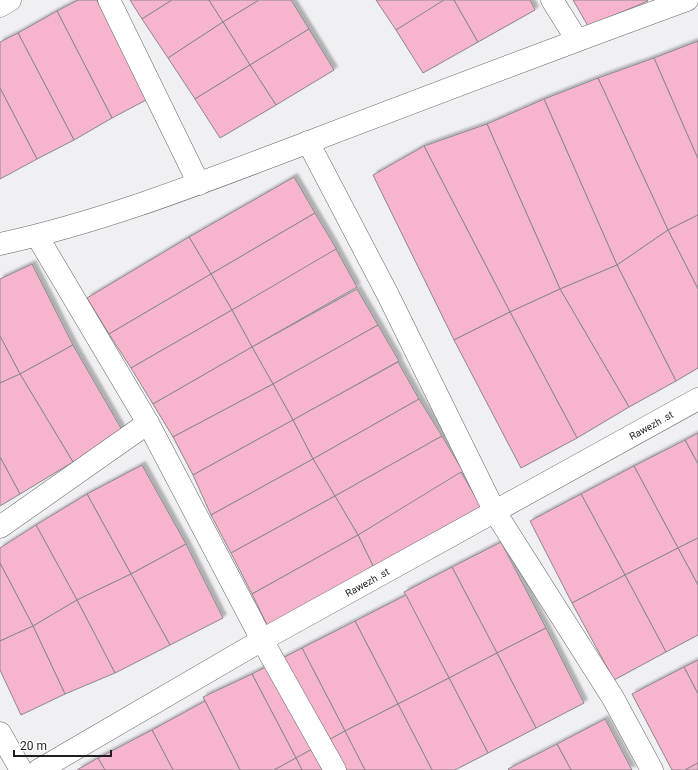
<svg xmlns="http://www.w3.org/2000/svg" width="698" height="770" viewBox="0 0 698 770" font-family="Roboto,sans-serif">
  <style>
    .building { fill: #f7b4cf; stroke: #8b898a; filter: url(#shadow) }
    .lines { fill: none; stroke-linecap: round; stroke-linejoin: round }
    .minor-casing { stroke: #656667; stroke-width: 23 }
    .tertiary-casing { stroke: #656667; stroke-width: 23 }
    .minor { stroke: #fff; stroke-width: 22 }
    .tertiary { stroke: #fff; stroke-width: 22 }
    .labels { text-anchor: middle; stroke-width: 3; stroke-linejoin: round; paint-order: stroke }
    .street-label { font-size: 10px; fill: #1e1e1e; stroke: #fff }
  </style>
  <defs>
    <filter id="shadow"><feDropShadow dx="3.5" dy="-3.5" stdDeviation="1" flood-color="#0004"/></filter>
  </defs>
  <rect width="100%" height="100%" fill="#f0f0f2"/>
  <!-- building -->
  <g class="building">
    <polygon points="78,0 97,0 148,99 112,118 57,11"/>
    <polygon points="130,0 172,0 142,19"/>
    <polygon points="172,0 209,0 223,22 168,58 142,19"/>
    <polygon points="209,0 259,0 223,22"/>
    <polygon points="259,0 291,0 309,29 250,65 223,22"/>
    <polygon points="376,0 445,0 396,30"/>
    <polygon points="444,0 454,0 478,42 423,73 396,30"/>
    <polygon points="454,0 530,0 535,10 478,42"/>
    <polygon points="573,0 647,0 648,1 588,26"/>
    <polygon points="57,11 112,118 74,140 18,33"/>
    <polygon points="223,22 250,65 195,99 168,58"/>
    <polygon points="309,29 334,70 276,105 250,65"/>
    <polygon points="18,33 74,140 37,159 0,88 0,42"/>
    <polygon points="698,41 698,159 654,58"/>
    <polygon points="654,58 698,159 698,215 668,230 598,78"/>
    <polygon points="250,65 276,105 220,138 195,99"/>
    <polygon points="598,78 668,230 617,265 544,99"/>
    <polygon points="0,88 37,159 0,179"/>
    <polygon points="544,99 617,265 560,289 487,124"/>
    <polygon points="487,124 560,289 510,312 424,146"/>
    <polygon points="424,146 510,312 454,340 373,175"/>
    <polygon points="294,177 315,213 211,274 189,237"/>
    <polygon points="315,213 337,250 232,310 211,274"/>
    <polygon points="698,215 698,289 668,230"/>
    <polygon points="668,230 698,289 698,368 676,381 617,265"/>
    <polygon points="189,237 211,274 109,334 87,298"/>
    <polygon points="336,249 357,287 252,347 232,310"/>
    <polygon points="32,264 73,345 20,374 0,336 0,279"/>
    <polygon points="617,265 676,381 629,407 560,289"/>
    <polygon points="211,274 232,310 131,368 109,334"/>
    <polygon points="357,289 378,325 273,384 252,347"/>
    <polygon points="560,289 629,407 577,438 510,312"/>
    <polygon points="232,310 252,347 153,404 131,368"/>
    <polygon points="510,312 577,438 521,468 454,340"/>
    <polygon points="378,325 399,361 293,420 273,384"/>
    <polygon points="0,336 20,374 0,383"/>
    <polygon points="73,345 122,430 73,462 20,374"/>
    <polygon points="252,347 273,384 173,437 153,404"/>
    <polygon points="398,362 419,399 313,459 293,420"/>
    <polygon points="20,374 73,462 20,494 0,457 0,383"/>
    <polygon points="273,384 293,420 193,475 173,437"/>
    <polygon points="419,399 442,436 335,496 313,459"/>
    <polygon points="293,420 313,459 211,515 193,475"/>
    <polygon points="698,433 698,464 685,440"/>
    <polygon points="442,436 464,473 358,535 335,496"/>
    <polygon points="685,440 698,464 698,538 678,548 634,466"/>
    <polygon points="0,457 20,494 0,506"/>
    <polygon points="313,459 335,496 231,553 211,515"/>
    <polygon points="142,465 186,544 131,574 87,494"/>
    <polygon points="634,466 678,548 625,575 581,494"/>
    <polygon points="461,472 483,510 375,570 358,535"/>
    <polygon points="87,494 131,574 77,600 36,525"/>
    <polygon points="581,494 625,575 572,603 530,521"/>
    <polygon points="335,496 358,535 252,594 231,553"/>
    <polygon points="36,525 77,600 33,626 0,563 0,548"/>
    <polygon points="358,535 375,570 270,631 252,594"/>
    <polygon points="698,538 698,585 678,548"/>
    <polygon points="501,542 546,628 497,653 452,567"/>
    <polygon points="186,544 223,618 170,645 131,574"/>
    <polygon points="678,548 698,585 698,635 666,652 625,575"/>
    <polygon points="0,563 33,626 0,641"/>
    <polygon points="452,567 497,653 449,678 404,592"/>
    <polygon points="131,574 170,645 115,673 77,600"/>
    <polygon points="625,575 666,652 614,680 572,603"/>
    <polygon points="406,595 449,678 398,704 355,621"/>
    <polygon points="77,600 115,673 65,694 33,626"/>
    <polygon points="355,621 398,704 345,731 302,648"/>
    <polygon points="33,626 65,694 21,715 0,670 0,641"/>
    <polygon points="546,628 584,703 536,728 497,653"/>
    <polygon points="302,648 345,731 296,758 252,674"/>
    <polygon points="497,653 536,728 488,753 449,678"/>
    <polygon points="698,660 698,694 684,667"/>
    <polygon points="684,667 698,694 698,763 685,770 672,770 632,694"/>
    <polygon points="252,674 296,758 274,770 240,770 203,697"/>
    <polygon points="449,678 488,753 455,770 432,770 398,704"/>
    <polygon points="205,701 240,770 173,770 152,730"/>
    <polygon points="398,704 432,770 365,770 345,731"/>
    <polygon points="605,719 632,770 571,770 557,744"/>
    <polygon points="152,730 173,770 105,770 98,758"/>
    <polygon points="345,731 365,770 302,770 296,758"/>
    <polygon points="557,744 571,770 509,770 508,769"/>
    <polygon points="98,758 105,770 77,770"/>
    <polygon points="296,758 302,770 274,770"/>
    <polygon points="698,763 698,770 685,770"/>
  </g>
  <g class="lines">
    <!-- minor casing -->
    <g class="minor-casing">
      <g id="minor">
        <polyline points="109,0 199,184"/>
        <polyline points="552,0 577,40"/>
        <polyline points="0,6 10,0"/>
        <polyline points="308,142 388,295 495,512 613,698 652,770"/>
        <polyline points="37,236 148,423 262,640 335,770"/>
        <polyline points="0,527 148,423"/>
        <polyline points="0,733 21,770"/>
        <polyline points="39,770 262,640 698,399"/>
      </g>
    </g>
    <!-- tertiary casing -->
    <g class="tertiary-casing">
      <path id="tertiary" d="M 0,244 C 107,221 208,180 309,142 C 435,94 561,46 687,0"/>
    </g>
    <!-- minor -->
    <use href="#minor" class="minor"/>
    <!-- tertiary -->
    <use href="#tertiary" class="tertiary"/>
  </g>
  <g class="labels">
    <!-- street labels -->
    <g class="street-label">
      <text transform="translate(651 425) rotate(-29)" y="4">Rawezh .st</text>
      <text transform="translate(367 582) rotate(-29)" y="4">Rawezh .st</text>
    </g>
  </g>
  <!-- scale -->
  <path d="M14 750v6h97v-6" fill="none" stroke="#1e1e1e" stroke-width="2"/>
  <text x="20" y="750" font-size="12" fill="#1e1e1e" stroke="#ffffff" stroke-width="3" paint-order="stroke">20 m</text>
</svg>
